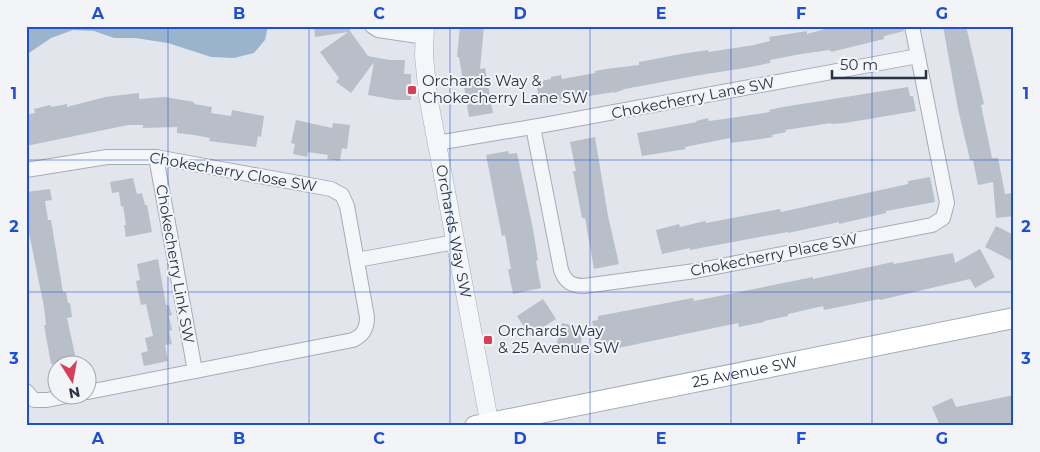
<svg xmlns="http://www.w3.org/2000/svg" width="1040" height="452" viewBox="0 0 1040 452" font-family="Montserrat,sans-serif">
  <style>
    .water { fill: #9ab4ce }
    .building { fill: #b8bfc9 }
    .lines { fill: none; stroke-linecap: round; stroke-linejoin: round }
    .minor-casing { stroke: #a6acb6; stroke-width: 16 }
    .tertiary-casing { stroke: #a6acb6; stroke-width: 19 }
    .secondary-casing { stroke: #a6acb6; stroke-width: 22 }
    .minor { stroke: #f5f6f9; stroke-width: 14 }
    .tertiary { stroke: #f5f6f9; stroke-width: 18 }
    .secondary { stroke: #fff; stroke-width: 20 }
    .grid { fill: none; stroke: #1d4ed8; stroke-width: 1; stroke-opacity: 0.55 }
    .poi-dot { fill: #d83e58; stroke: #f2f4f8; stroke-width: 2 }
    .labels { text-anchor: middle; stroke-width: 4; stroke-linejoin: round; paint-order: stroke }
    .poi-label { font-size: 15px; fill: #283344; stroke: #f2f4f8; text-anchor: start }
    .street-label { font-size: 15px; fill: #283344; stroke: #f2f4f8 }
    .neatline { fill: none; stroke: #1d4ed8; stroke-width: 2 }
    .grid-label { font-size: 16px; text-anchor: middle; font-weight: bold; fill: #1d4ed8 }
  </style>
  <rect width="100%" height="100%" fill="#e2e5eb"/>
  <!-- water -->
  <polygon class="water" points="26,26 268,26 265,40 254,53 234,58 211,57 168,43 135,38 114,38 94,31 73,30 51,38 26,55"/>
  <!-- building -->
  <g class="building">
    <polygon points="314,26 350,26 350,31 368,56 389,60 405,60 404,74 411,74 411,100 396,100 368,95 374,62 351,93 336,82 339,78 320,52 348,32 315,37"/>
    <polygon points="460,26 484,26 480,69 485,68 493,113 469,117 459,57 457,57"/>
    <polygon points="836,26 903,26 904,31 884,36 884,39 831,52 830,50 801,54 770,60 770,63 745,68 700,75 625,89 614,93 614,92 540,104 536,82 551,79 551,77 561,75 562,79 595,73 595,71 606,69 639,65 639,62 681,54 708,50 709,52 754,45 770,41 769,37 807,31 807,34"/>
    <polygon points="943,26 966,26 984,104 981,105 992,158 998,158 1005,194 1014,193 1014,216 996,218 993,182 978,185 973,160 970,160 958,109"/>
    <polygon points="908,87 910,96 913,96 916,111 845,123 831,124 831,123 785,130 786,132 772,135 773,137 761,139 731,143 730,138 685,147 686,149 642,156 637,133 697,122 696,121 708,118 709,121 724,119 770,112 769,110 783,107"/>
    <polygon points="139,93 139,99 165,97 194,102 194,104 212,107 211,113 231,116 232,110 264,116 261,137 258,136 256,147 209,141 210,138 194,135 177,133 177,127 143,128 143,125 128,125 26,146 26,115 35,113 34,109 50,105 51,107 67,104 67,107 105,97"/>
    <polygon points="296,120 332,128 333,123 350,125 347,149 342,148 340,161 327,159 328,155 308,152 307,157 293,154 295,144 291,143"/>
    <polygon points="595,137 608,216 619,264 594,269 585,218 582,218 573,171 576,171 570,142"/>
    <polygon points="508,151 509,154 517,153 533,229 538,260 536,261 541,288 513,294 508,269 511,269 505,235 502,236 486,155"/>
    <polygon points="930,177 935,202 886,211 886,213 839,224 839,222 788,233 788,232 765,236 690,250 690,248 662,254 656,230 679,224 680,227 705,221 706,223 780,209 781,212 908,184 908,181"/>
    <polygon points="133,178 137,194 142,193 145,205 147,205 152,232 126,237 124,225 126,225 123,206 121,207 119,192 112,193 110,182"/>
    <polygon points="50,189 52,200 45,201 48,220 51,220 63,292 66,292 68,303 70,303 72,317 67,318 77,364 51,364 44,325 46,325 44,307 27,223 28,223 26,192"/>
    <polygon points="996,226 1014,235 1014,262 985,247"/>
    <polygon points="980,249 995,277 975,288 970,279 880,300 879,299 824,310 823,306 788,314 788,316 764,321 764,322 739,327 738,323 599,352 592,321 598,320 598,316 693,298 694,301 813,277 813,279 893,262 894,264 953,253 955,263"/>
    <polygon points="158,259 166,305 169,305 172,315 169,316 172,330 169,331 172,344 165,345 168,361 144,366 141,353 148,351 145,338 153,336 146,304 141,305 138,291 136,281 140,280 137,264"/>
    <polygon points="543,299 556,319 530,336 517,316"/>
    <polygon points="562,323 584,328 578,355 555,350"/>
    <polygon points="1014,395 1014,423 1002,426 940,426 932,407 952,398 956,407"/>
  </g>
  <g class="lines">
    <!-- minor casing -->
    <g class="minor-casing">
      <g id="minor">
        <polyline points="372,26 378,30 425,37"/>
        <path d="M 533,127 L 561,270 C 565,282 572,286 584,286 L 695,271 L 932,225 L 943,218 L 947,203 L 912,26"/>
        <polyline points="437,143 544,125 918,56"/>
        <polyline points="156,157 195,371"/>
        <path d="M 26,170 L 107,157 L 156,157 L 331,189 L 342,195 L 347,206 L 367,317 C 367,329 363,335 353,340 L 88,392"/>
        <polyline points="357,260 455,242"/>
        <polyline points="26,391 34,400 47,400 77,394"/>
      </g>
    </g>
    <!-- tertiary casing -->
    <g class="tertiary-casing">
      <g id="tertiary">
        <path id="s1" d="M 425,26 L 424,56 L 428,96 L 490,426"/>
      </g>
    </g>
    <!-- secondary casing -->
    <g class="secondary-casing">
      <g id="secondary">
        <path id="s2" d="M 475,426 L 1014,318"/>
      </g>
    </g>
    <!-- minor -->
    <use href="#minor" class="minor"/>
    <!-- tertiary -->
    <use href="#tertiary" class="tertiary"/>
    <!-- secondary -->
    <use href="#secondary" class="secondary"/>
  </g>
  <!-- grid -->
  <path class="grid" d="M 168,26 L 168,426M 309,26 L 309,426M 450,26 L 450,426M 590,26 L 590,426M 731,26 L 731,426M 872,26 L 872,426M 26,160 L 1014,160M 26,292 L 1014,292"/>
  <!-- markers -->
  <g class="poi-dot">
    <rect x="407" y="85" width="10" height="10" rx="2.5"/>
    <rect x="483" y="335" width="10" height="10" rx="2.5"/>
  </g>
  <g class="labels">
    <!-- poi labels -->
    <g class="poi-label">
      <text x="422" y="86">Orchards Way &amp;<tspan x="422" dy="17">Chokecherry Lane SW</tspan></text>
      <text x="498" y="336">Orchards Way<tspan x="498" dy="17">&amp; 25 Avenue SW</tspan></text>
    </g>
    <!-- street labels -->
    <g class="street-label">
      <text transform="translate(693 98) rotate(-11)" y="5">Chokecherry Lane SW</text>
      <text transform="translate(233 172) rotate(10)" y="5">Chokecherry Close SW</text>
      <text dy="5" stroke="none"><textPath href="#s1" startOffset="208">Orchards Way SW</textPath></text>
      <text transform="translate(774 255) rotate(-11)" y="5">Chokecherry Place SW</text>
      <text transform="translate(175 264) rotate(80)" y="5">Chokecherry Link SW</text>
      <text dy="5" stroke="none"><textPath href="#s2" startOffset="275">25 Avenue SW</textPath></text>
    </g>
  </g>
  <!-- border -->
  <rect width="1040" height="452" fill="none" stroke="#f2f4f8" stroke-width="55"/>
  <!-- north arrow -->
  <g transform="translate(72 380) rotate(169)"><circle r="24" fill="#f2f4f8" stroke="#a1a7b0"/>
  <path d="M0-4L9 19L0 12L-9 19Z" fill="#d83e58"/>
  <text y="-8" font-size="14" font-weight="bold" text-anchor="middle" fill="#283344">N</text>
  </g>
  <!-- scale -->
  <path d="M832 70v8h94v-8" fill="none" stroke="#283344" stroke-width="2.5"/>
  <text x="840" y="70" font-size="15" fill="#283344" stroke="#f2f4f8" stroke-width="4" paint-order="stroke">50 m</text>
  <rect x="28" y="28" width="984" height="396" class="neatline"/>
  <g class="grid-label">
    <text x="98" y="19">A</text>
    <text x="239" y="19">B</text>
    <text x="379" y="19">C</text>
    <text x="520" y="19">D</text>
    <text x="661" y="19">E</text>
    <text x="801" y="19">F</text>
    <text x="942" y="19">G</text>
    <text x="14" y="99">1</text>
    <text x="1026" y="99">1</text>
    <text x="14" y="232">2</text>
    <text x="1026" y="232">2</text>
    <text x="14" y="364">3</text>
    <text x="1026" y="364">3</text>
    <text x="98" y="444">A</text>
    <text x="239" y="444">B</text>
    <text x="379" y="444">C</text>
    <text x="520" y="444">D</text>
    <text x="661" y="444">E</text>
    <text x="801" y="444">F</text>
    <text x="942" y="444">G</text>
  </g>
</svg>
